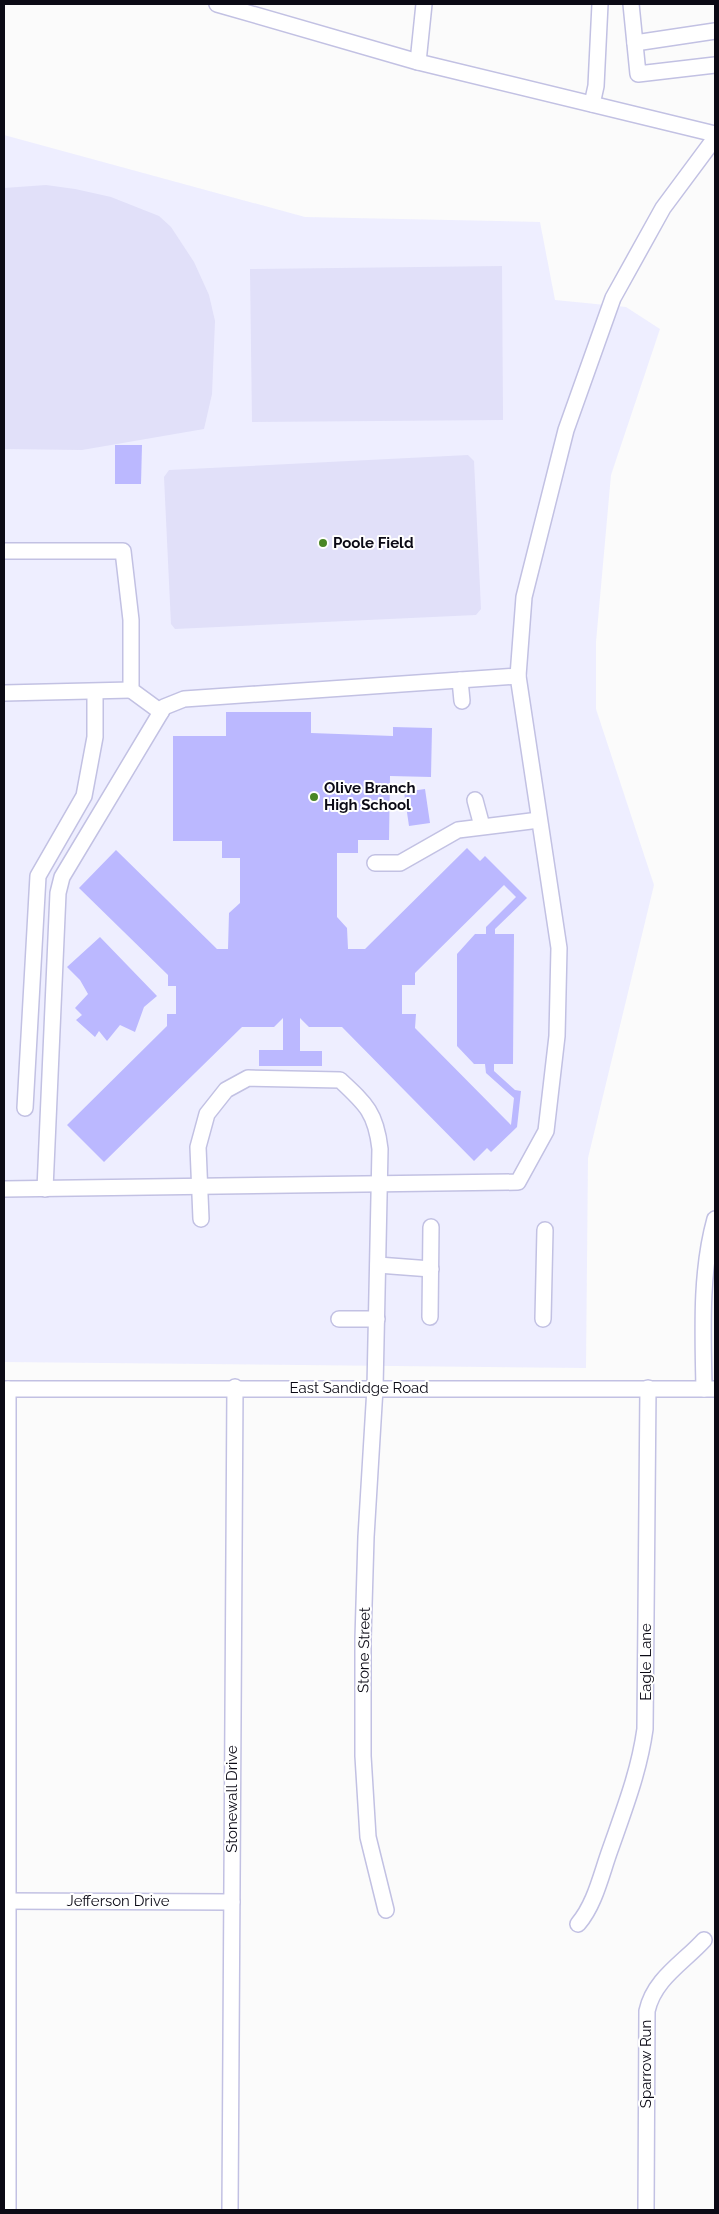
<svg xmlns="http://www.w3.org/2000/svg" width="719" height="2214" viewBox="0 0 719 2214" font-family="Raleway,sans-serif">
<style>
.built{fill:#eef}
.green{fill:#e1e0f9}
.building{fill:#bbb8ff;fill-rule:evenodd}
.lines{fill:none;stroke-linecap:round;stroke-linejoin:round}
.minor-casing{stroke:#c2c1e3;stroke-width:18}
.minor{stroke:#fff;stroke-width:15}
.poi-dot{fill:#498625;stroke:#fff;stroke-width:2}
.labels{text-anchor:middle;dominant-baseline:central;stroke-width:4;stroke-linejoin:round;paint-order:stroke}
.poi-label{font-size:15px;font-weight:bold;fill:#0b0a15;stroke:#fff;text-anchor:start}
.street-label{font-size:15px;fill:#0b0a15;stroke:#fff}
</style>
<rect width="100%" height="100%" fill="#fbfbfb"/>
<polygon class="built" points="4,135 305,217 540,222 555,300 626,307 660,329 611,475 596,642 596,709 654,885 588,1158 586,1368 4,1362"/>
<g class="green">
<polygon points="46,185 75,189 111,197 159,216 171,227 194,262 209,295 215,321 212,394 204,429 82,450 4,449 4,188"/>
<polygon points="502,266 503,420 252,422 250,269"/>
<polygon points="468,455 474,461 481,609 476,615 175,629 171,624 164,477 169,470"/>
</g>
<g class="building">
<polygon points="115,445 142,445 141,484 115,484"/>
<path d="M226,712H311V733L393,736V727L432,728L431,777L390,776L389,840H358V853H337V917L347,928L348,949H365L467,848L480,861L485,856L527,898L495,929V934H514L513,1064H494V1071L515,1090L521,1091L517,1127L491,1152L487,1148L474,1161L342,1027H309L300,1018V1051H322V1066H259V1050H283V1018L274,1027H242L104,1162L67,1125L167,1026V1014H176V986H168V975L79,888L116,850L217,949H228L229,913L240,903V858H222V841H173V736H226ZM504,885L516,897L486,927V934H475L457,954V1046L474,1064H485L486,1073L514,1098L511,1125L415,1028L416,1014H402V985H415V973Z"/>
<polygon points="425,789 430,823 409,826 404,792"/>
<polygon points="100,937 157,996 144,1007 135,1032 120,1025 107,1041 99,1031 95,1037 76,1020 82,1015 75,1008 88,994 80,980 67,967"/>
</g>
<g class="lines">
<defs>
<g id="minor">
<polyline points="217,4 418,62 715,134"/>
<polyline points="631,4 638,74 715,65"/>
<polyline points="635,43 715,31"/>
<polyline points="418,62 424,4"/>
<polyline points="592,104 596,86 600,4"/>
<polyline points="4,551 123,551 131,620 131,690 161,712"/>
<polyline points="460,680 462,701"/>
<polyline points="4,693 131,690"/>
<polyline points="475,800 482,826"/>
<polyline points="375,863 400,863 458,830 539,820"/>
<polyline points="25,1108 38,876 84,796 95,737 95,692"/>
<polyline points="4,1189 518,1182 546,1131 557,1036 559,948 518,676 524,597 566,430 613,298 663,208 715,138"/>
<polyline points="45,1189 58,893 62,877 164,707 184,699 518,676"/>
<path d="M201,1219L198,1147L207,1114L226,1090L248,1078L340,1080C366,1104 376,1113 380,1149L375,1388L366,1537L363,1639V1756L368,1837L386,1910"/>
<polyline points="378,1265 431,1269"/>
<polyline points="430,1317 431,1227"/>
<polyline points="339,1319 377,1319"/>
<polyline points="543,1319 545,1230"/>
<polyline points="4,1389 715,1389"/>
<polyline points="8,1389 8,2210"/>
<path d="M704,1389C703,1332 700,1273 715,1219"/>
<polyline points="4,1901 232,1902"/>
<path d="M578,1924C595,1904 601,1875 610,1850C624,1810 639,1772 645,1729L648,1388"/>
<polyline points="230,2210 235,1387"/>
<path d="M646,2210L647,2011C654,1979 683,1963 704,1940"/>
</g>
</defs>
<use href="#minor" class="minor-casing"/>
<use href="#minor" class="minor"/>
</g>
<g class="poi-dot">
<circle cx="323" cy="543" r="5"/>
<circle cx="314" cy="797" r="5"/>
</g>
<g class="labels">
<g class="poi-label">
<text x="333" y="543">Poole Field</text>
<text x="324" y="788">Olive Branch<tspan x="324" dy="17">High School</tspan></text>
</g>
<g class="street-label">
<text x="359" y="1388">East Sandidge Road</text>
<text transform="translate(364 1650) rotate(-89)">Stone Street</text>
<text transform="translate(646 1662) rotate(-90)">Eagle Lane</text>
<text transform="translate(232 1799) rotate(-90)">Stonewall Drive</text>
<text x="118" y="1901">Jefferson Drive</text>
<text transform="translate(646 2064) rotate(-90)">Sparrow Run</text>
</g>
</g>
<rect width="719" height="2214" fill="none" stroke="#0b0a15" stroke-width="10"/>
</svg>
